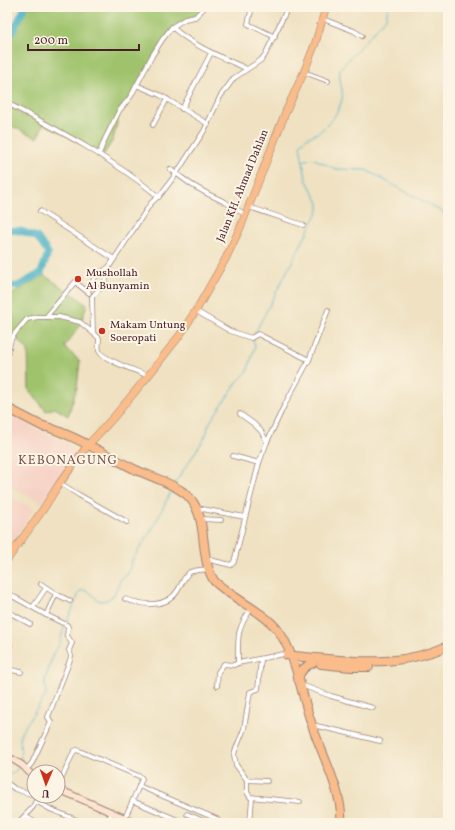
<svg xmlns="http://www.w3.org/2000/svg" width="455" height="830" viewBox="0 0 455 830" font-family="Vollkorn,serif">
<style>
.built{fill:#f6d1c5}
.green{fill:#9fc36c;stroke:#74714c}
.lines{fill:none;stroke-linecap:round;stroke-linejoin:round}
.stream{stroke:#46b0c5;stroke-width:1}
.river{stroke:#46b0c5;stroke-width:7}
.street-casing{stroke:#9c8076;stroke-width:5.5}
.secondary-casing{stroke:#9c8076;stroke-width:8}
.primary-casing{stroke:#9c8076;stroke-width:8}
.highway-casing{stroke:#9c8076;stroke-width:10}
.street{stroke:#fff;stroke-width:4}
.secondary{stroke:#fde4d0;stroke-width:6}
.primary{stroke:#f9bc8a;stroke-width:7}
.highway{stroke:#f9bc8a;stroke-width:8}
.poi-dot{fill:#c8321e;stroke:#fcf5e5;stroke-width:1.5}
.labels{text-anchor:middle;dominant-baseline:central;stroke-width:4;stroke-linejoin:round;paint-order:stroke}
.street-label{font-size:11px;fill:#4a1f2b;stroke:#fcf5e5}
.poi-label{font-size:11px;fill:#4a1f2b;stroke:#fcf5e5;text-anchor:start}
.quarter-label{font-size:13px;letter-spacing:1px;fill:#7c544f;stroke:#fcf5e5}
</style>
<rect width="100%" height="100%" fill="#fcf5e5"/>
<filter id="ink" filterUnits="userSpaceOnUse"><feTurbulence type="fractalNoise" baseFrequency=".025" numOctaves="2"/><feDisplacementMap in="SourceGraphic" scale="8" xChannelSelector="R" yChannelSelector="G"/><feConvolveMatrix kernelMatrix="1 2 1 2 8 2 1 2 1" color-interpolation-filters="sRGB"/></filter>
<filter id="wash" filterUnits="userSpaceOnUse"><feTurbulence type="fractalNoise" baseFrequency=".012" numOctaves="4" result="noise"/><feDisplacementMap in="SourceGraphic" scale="16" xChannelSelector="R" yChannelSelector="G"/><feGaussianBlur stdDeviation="0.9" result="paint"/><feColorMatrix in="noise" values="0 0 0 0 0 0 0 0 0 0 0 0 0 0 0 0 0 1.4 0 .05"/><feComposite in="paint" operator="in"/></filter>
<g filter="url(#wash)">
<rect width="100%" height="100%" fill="#efe1c1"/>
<g class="built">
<polygon points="7,414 68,444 74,452 74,459 43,503 7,485"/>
<polygon points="7,494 34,510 7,548"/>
</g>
<g class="green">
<polygon points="27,7 207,7 199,16 176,25 140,79 140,85 120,110 113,140 104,154 44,124 37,138 7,124 7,46"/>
<polygon points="44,275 87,304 80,326 64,347 80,361 77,387 68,416 55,408 46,411 29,390 28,350 19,341 7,335 7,299 12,294"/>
</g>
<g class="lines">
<g class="stream">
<polyline points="303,161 312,158 336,169 366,170 448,215"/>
<path d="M255,333L319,210V203L306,179L300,146C303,138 312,136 319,132C329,125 340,111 342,99C344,90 338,80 340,69L386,18L388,7"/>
<polyline points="175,483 204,439 207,432 208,426 212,419 238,381 247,372 255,347 253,338"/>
<path d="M66,624L80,591C89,588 93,596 99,601L107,600L114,595L120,580L128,574L132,560L153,528L172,489"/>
<polyline points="21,761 20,734 46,695 45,680 47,674 53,654 60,643 64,626"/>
<polyline points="7,776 14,773 19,766"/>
</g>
<g class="river">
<polyline points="7,36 13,31 25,7"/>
<polyline points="7,230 21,231 37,237 48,253 41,273 18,286 7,287"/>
</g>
</g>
</g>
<g filter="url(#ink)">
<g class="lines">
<defs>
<g id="street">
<polyline points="252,7 248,24 275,37"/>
<polyline points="323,19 354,31 362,36"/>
<path d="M172,27C193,46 221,57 247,69"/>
<polyline points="304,72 328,81"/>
<polyline points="136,85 160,95 208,124"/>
<path d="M7,103C60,131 113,159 159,197"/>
<polyline points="182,109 211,53"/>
<polyline points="153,125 167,99"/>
<polyline points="99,154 105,139 119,111 131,96 152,56 162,40 172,27 185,19 195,17 205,7"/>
<polyline points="170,169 192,185 208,194 225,202 246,215"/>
<polyline points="249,207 303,225"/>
<polyline points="40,211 114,259"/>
<polyline points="88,291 95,277 109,267 147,209 151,203 161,194 176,174 204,131 220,97 234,78 261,60 265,55 288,7"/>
<polyline points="196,311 230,331 251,338 258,334 309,360"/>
<polyline points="46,317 75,282 89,293"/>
<path d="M93,333L92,297C99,289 109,281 107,270"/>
<path d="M7,356L11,339L16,332L27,319L38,317H59L80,322L99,338C99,342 98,347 99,351C103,360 138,371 148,376"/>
<polyline points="240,414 254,424 261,431 267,442 259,463"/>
<polyline points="267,442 284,406 309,360 328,310"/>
<polyline points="63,485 79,495 127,522"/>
<polyline points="197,508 245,517"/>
<polyline points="200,519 221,520"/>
<polyline points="206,559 231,565 234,562 259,463 233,456"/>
<polyline points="41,584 56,594 70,601"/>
<polyline points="7,593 46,615 67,625 68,627 67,636 72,643 69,650 71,656 70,660 48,717 51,722 32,763 26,770"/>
<path d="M125,599C142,605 167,609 178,590C182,584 184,576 190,572C195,570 203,570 208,569"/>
<polyline points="33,607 46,588"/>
<polyline points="7,611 30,624"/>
<polyline points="46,615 56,594"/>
<polyline points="7,645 10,646"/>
<polyline points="261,659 258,689 250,692 244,729 235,751 234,755 236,765 247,780 267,781"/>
<path d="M238,663C238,638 236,630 251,609"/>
<polyline points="7,669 21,672"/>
<polyline points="301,685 331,696 373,708"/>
<polyline points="217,686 218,672 224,664 234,665 238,663 284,654"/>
<polyline points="312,725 339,731 380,741"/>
<polyline points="247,780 247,792 250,797 300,802"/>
<polyline points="7,783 15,789 34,795"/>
<polyline points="58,787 74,751 77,750 141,777 142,779 139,786 217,819"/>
<polyline points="36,801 50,809 84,823"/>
<polyline points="133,801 185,823"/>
<polyline points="187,814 208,823"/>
<polyline points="25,816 36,823"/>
<polyline points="125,818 139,786"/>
<polyline points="18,823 33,807 38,796"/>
<polyline points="107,823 112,812"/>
<polyline points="250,823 252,798"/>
</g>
<g id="secondary">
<polyline points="7,756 22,765 34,777"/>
<polyline points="58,789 136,823"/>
</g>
<polyline id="primary" points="7,560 44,508 59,484 88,445 113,418 148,376 180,335 198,307 226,258 241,226 286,111 304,72 315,44 326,7"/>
<g id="highway">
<polyline points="7,408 44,427"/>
<path d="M41,425C74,435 104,454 134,469C151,477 171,482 186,494C210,515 198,553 213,579C215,583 220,586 224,589C240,602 264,613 277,629C297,655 301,695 312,725C321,753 344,795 341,823"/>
<path d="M287,655C300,657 314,658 327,659C372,663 406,664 448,646"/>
<polyline points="321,664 351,667 369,667"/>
<path d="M298,679C300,671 304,666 313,663"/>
</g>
</defs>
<use href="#street" class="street-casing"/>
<use href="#secondary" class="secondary-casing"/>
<use href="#primary" class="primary-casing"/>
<use href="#highway" class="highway-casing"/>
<use href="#street" class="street"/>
<use href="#secondary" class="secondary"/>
<use href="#primary" class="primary"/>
<use href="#highway" class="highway"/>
</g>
</g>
<g class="poi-dot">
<circle cx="78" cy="279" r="4"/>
<circle cx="102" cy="331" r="4"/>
</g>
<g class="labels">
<g class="street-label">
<text transform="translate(243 186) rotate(-68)">Jalan KH. Ahmad Dahlan</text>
</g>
<g class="poi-label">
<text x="86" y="273">Mushollah<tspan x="86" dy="13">Al Bunyamin</tspan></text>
<text x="110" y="325">Makam Untung<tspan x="110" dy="13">Soeropati</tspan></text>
</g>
<g class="quarter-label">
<text x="68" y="461">KEBONAGUNG</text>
</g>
</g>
<rect width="455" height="830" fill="none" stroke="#fcf5e5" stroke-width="24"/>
<g transform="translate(46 784) rotate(182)"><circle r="19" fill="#fcf5e5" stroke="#b59f9b"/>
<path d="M0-3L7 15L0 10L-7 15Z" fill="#c8321e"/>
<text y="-6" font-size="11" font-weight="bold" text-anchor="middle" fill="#4a1f2b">U</text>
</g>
<path d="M28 44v6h111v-6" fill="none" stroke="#4a1f2b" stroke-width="2"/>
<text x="34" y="44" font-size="12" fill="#4a1f2b" stroke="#fcf5e5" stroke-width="3" paint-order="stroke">200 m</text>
</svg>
